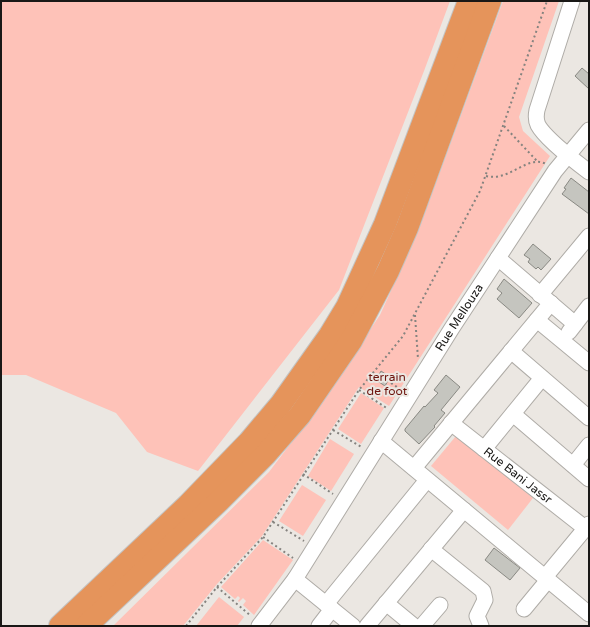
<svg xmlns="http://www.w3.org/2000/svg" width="590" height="627" viewBox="0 0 590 627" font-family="'Varela Round',sans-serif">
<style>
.green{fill:#fec2b8}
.building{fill:#c5c5bf;stroke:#898983}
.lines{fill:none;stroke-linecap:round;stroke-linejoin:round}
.minor-casing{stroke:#afaca7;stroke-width:17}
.highway-casing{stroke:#c3c3c2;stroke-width:24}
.path{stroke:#85837f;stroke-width:2;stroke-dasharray:2 3;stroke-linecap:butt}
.minor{stroke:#fff;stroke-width:15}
.highway{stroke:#e5945b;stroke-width:22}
.labels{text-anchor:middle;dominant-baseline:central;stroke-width:4;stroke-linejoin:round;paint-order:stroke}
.street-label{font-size:12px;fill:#191816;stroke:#ebe7e2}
.park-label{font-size:12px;fill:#6d140d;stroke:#ebe7e2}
</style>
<rect width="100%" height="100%" fill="#ebe7e2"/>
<g class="green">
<polygon points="1,1 450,1 424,71 339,290 198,471 147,452 116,413 26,375 1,375"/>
<polygon points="503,1 559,1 519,117 523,131 550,156 389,406 359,387 262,536 217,584 183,626 113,626 269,472 313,414 380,315 419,229"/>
<polygon points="361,393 384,408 361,444 338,429"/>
<polygon points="456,436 533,498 508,530 431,466"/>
<polygon points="330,439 354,454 331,491 308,476"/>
<polygon points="302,485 326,500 303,536 279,521"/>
<polygon points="263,540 293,560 254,615 243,605 246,601 243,598 239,602 238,601 240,598 238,596 235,599 221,587"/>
<polygon points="219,597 244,617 237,626 196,626"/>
</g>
<g class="building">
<polygon points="582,68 589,74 589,89 575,76"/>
<polygon points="571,178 589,192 589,214 562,194 566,189 564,188"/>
<polygon points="533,244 551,259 541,270 538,267 536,269 528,262 530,259 524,255"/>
<polygon points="504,279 532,303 519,318 497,299 502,293 497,289"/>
<polygon points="381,371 390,377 385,386 376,380"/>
<polygon points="446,375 460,387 441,410 445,413 434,426 435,427 419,444 405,431 405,429 424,406 425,407 438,393 434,390"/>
<polygon points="494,548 520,568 510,580 485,560"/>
</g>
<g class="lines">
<defs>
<g id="minor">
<path d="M572,1L537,110C536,115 536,121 538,125C545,138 577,163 589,172"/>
<polyline points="498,258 575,324"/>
<polyline points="540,295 589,236"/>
<polyline points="537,320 589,363"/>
<polyline points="569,332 589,306"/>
<polyline points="511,351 589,418"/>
<polyline points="513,414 589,479"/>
<path id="s1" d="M451,423L585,528"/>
<polyline points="381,441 589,614"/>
<polyline points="484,449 542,378"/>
<polyline points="573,465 589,445"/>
<polyline points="414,468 551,303"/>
<polyline points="431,549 483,591 485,600 477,616 481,626"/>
<polyline points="545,577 589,524"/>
<polyline points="295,579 353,626"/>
<polyline points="386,603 414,626"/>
<polyline points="326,604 427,480"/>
<polyline points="524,609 548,580"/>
<path id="s2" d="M259,626L295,579L452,328L555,171L589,130"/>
<polyline points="319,626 332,609"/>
<polyline points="367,626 464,510"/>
<polyline points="422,626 440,605"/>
</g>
<g id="highway">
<polyline points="60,626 188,505 249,442 281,404 330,335 347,307 385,224 469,1"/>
<polyline points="86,626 219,501 265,455 300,415 351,341 388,271 407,228 490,1"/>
</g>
</defs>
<use href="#minor" class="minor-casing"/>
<use href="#highway" class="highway-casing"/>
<g class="path">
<polyline points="504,126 537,161"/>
<path d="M486,176C510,182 527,154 546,164"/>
<polyline points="415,315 418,359"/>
<polyline points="391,383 400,389"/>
<polyline points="359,390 388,409"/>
<polyline points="333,430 363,448"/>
<polyline points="303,474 333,494"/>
<polyline points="273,522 304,541"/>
<polyline points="263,537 293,558"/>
<polyline points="217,587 251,616"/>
<polyline points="186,626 217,587 263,537 359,390 403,336 480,191 547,1"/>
</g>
<use href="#minor" class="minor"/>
<use href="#highway" class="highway"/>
</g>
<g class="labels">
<g class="street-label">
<text stroke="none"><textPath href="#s2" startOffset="368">Rue Mellouza</textPath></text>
<text stroke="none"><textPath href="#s1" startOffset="85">Rue Bani Jassr</textPath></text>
</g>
<g class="park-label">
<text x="387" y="377">terrain<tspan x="387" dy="14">de foot</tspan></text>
</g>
</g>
<rect width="590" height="627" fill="none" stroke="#191816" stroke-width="4"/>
</svg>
